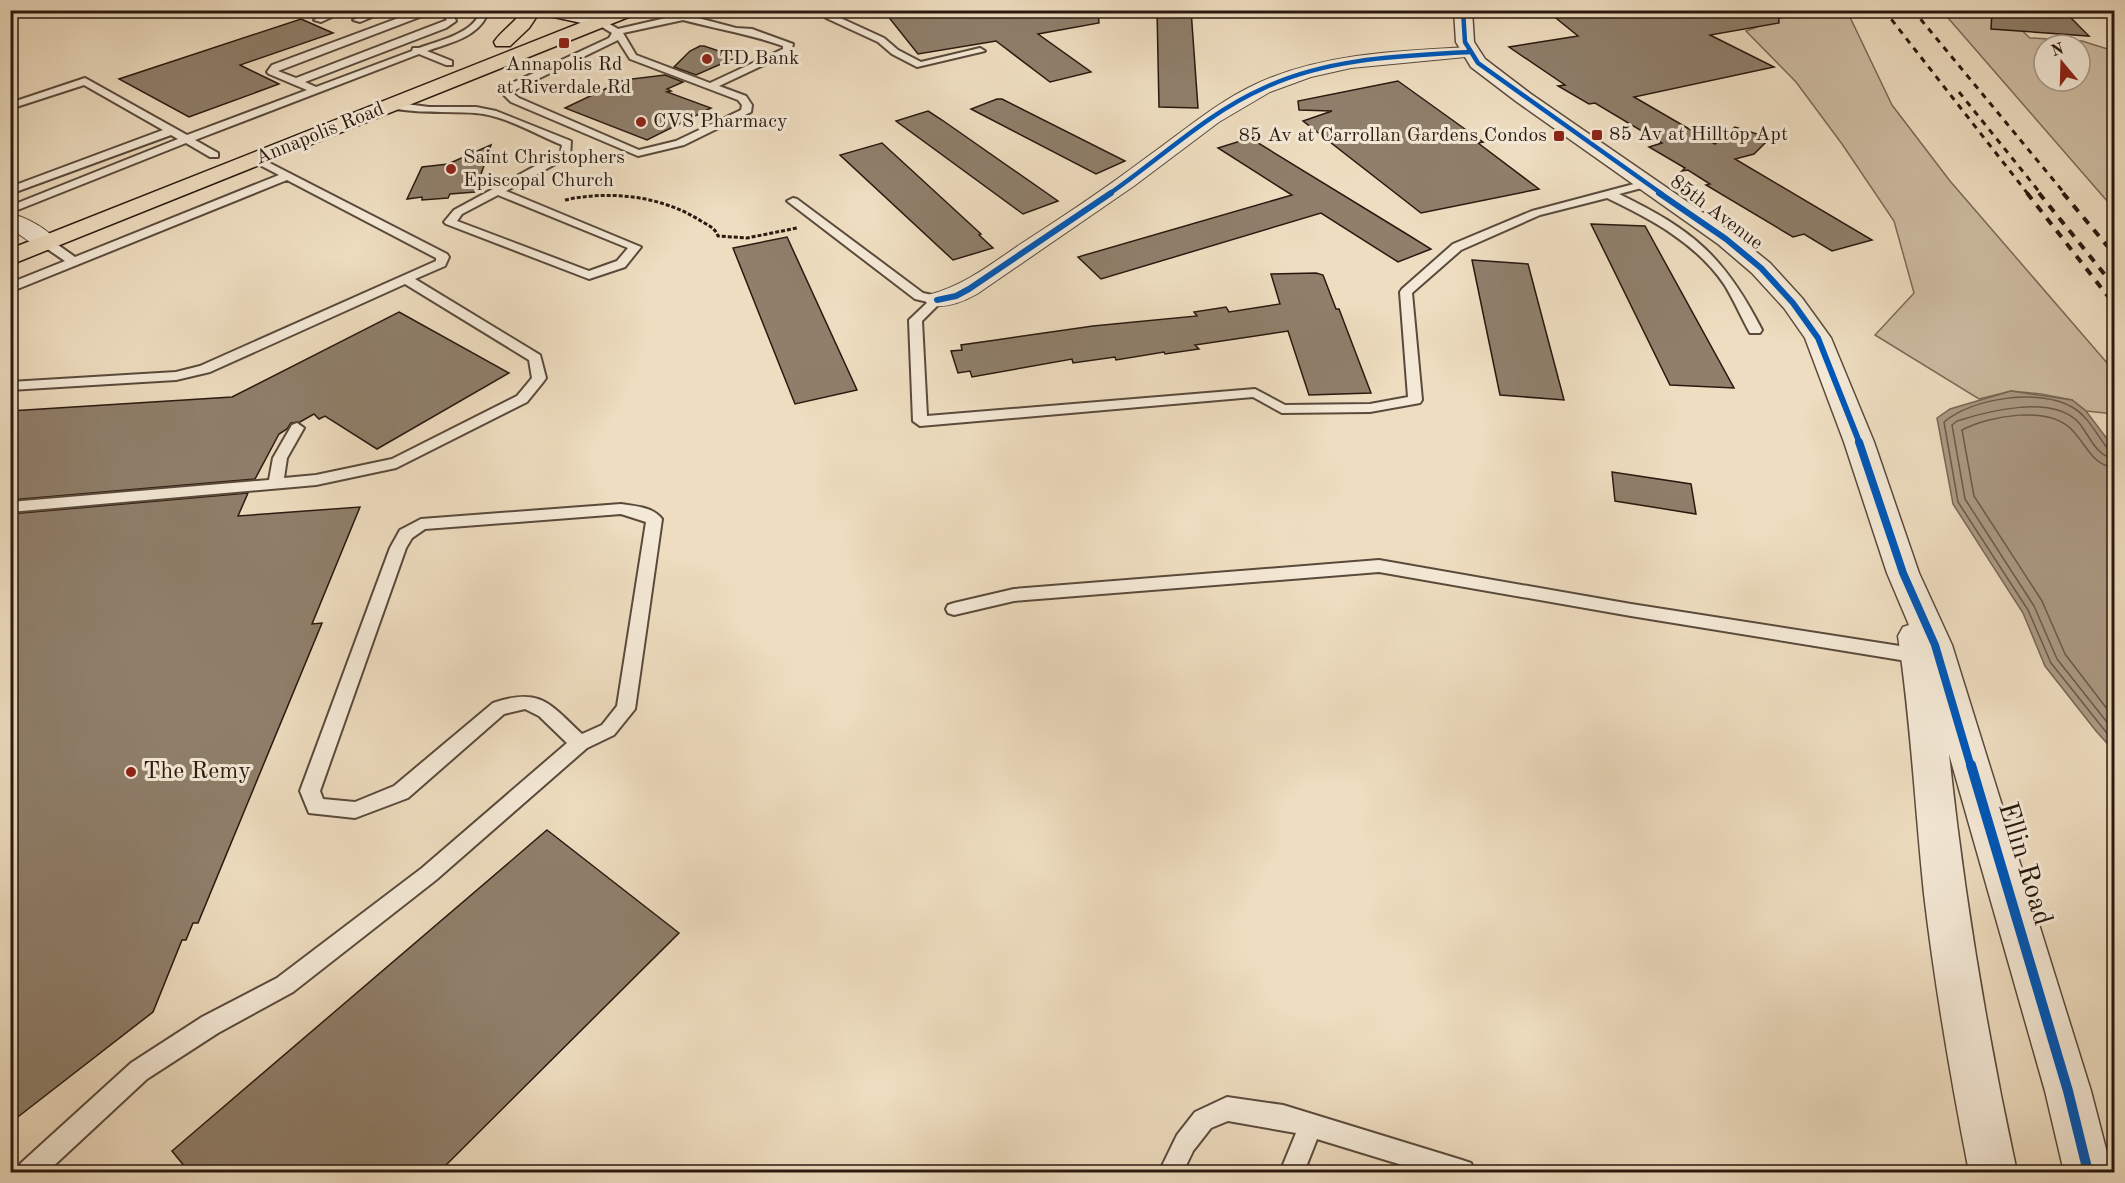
<svg xmlns="http://www.w3.org/2000/svg" width="2125" height="1183" viewBox="0 0 2125 1183" font-family="'Old Standard TT',serif">
<style>
.green{fill:#cdbca2;stroke:#7b6a58;stroke-width:1.5;fill-rule:evenodd}
.water{fill:#ab9a84;stroke:#765;stroke-width:1.5}
.lines{fill:none;stroke-linecap:round;stroke-linejoin:round}
.shore{stroke:#6a5a4a;stroke-width:1.5}
.building{fill:#8f7f6b;stroke:#29190f;stroke-width:1.5}
.service-casing{stroke:#5a4a3b;stroke-width:4}
.minor-casing{stroke:#5a4a3b;stroke-width:2}
.tertiary-casing{stroke:#5a4a3b;stroke-width:3}
.secondary-casing{stroke:#29190f;stroke-width:3}
.primary-casing{stroke:#29190f;stroke-width:3}
.path{stroke:#29190f;stroke-width:3;stroke-dasharray:4 2;stroke-linecap:butt}
.service{fill:#f4e9d6;fill-rule:evenodd}
.minor{fill:#f4e9d6;fill-rule:evenodd}
.tertiary{fill:#f4e9d6;fill-rule:evenodd}
.secondary{fill:#f4e9d6;fill-rule:evenodd}
.primary{fill:#eeddc0;fill-rule:evenodd}
.rail-far1{stroke:#29190f;stroke-width:3;stroke-dasharray:6 6;stroke-linecap:butt}
.rail{stroke:#29190f;stroke-width:4;stroke-dasharray:8 8;stroke-linecap:butt}
.cycleway-far3-casing{stroke:#f4e9d6;stroke-width:7}
.cycleway-far2-casing{stroke:#f4e9d6;stroke-width:9}
.cycleway-far1-casing{stroke:#f4e9d6;stroke-width:11}
.cycleway-casing{stroke:#f4e9d6;stroke-width:14}
.cycleway-far3{stroke:#0057b8;stroke-width:4.5}
.cycleway-far2{stroke:#0057b8;stroke-width:6}
.cycleway-far1{stroke:#0057b8;stroke-width:8}
.cycleway{stroke:#0057b8;stroke-width:10}
.poi-dot{fill:#8f2418;stroke:#f4e9d6;stroke-width:2}
.labels{text-anchor:middle;dominant-baseline:central;stroke-width:6;stroke-linejoin:round;paint-order:stroke}
.far-poi-label{font-size:20px;fill:#29190f;stroke:#f4e9d6;text-anchor:start}
.far-street-label{font-size:20px;fill:#29190f;stroke:#f4e9d6}
.poi-label{font-size:24px;fill:#29190f;stroke:#f4e9d6;text-anchor:start}
.near-street-label{font-size:28px;fill:#29190f;stroke:#f4e9d6}
</style>
<rect width="100%" height="100%" fill="#eeddc0"/>
<filter id="stains"><feTurbulence type="fractalNoise" baseFrequency=".00333" numOctaves="4"/><feColorMatrix values="0 0 0 0 .2 0 0 0 0 .09 0 0 0 0 .02 0 0 0 .5 -.17"/></filter>
<radialGradient id="worn" r=".72"><stop offset=".6" stop-color="#630" stop-opacity="0"/><stop offset="1" stop-color="#630" stop-opacity=".3"/></radialGradient>
<g class="green">
<polygon points="1800,11 1847,11 1892,105 1950,181 2114,371 2114,414 2086,411 2072,400 2041,394 2011,391 1979,399 1875,335 1914,293 1894,221 1842,144 1796,82 1746,31"/>
<path d="M1942,11H2001L2030,38L2082,41L2114,51V209ZM2044,45H2080V81H2044Z"/>
</g>
<polygon class="water" points="2011,391 2072,400 2086,411 2114,448 2114,751 2096,731 2045,666 2023,613 1953,504 1937,418 1950,409"/>
<g class="lines">
<g class="shore">
<path d="M2114,451L2108,449C2097,435 2088,416 2072,407C2039,388 1972,398 1944,422L1958,502L2028,610L2051,663L2114,742"/>
<path d="M2114,459C2095,455 2090,436 2079,423C2053,394 1988,411 1957,421L1952,425L1965,499L2034,606L2057,659L2114,731"/>
<path d="M2114,468C2092,464 2087,446 2073,431C2050,405 1990,415 1962,430L1974,496L2042,601L2065,654L2114,718"/>
</g>
</g>
<g class="building">
<polygon points="883,10 1098,10 1099,23 1038,34 1091,72 1050,82 996,41 918,54"/>
<polygon points="1157,10 1191,10 1198,108 1159,107"/>
<polygon points="1546,10 1778,10 1779,23 1710,35 1774,67 1634,97 1715,144 1735,127 1770,138 1754,154 1735,159 1872,240 1832,251 1804,234 1793,237 1706,185 1710,184 1688,170 1682,171 1685,168 1649,147 1662,143 1595,103 1589,104 1558,86 1565,85 1509,47 1578,36"/>
<polygon points="1992,10 2063,10 2089,36 1991,29"/>
<polygon points="301,19 333,33 240,65 279,84 189,117 119,79"/>
<polygon points="700,46 704,46 737,57 696,75 674,67 690,51"/>
<polygon points="665,75 683,82 667,89 671,91 667,92 711,108 647,140 565,108 624,80"/>
<polygon points="1398,81 1483,142 1478,143 1539,189 1421,213 1303,121 1332,111 1299,110 1298,101"/>
<polygon points="997,99 1002,99 1125,161 1096,174 971,109"/>
<polygon points="928,111 942,120 1058,201 1023,214 896,121"/>
<polygon points="1250,138 1405,233 1431,249 1398,262 1321,213 1101,279 1078,257 1292,195 1218,148"/>
<polygon points="882,143 981,234 979,235 993,248 953,260 840,155"/>
<polygon points="491,145 475,192 450,194 448,198 422,200 422,197 407,199 422,167 448,164"/>
<polygon points="1591,224 1645,226 1734,388 1670,385"/>
<polygon points="787,237 857,390 795,404 733,248"/>
<polygon points="1472,260 1528,264 1564,400 1500,395"/>
<polygon points="1316,273 1323,275 1336,309 1339,309 1371,393 1309,395 1288,331 1195,345 1199,349 1165,354 1164,352 1116,360 1115,357 1073,363 1072,359 972,377 970,371 958,373 951,351 962,350 961,345 996,340 1093,326 1197,316 1194,312 1226,307 1229,312 1280,304 1271,274"/>
<polygon points="399,312 509,373 377,449 325,416 319,419 314,414 300,422 291,423 287,429 279,434 255,479 10,500 10,411 232,397"/>
<polygon points="1612,472 1691,484 1696,514 1615,501"/>
<polygon points="248,493 238,516 360,507 312,624 322,623 198,923 193,923 186,940 182,940 153,1012 10,1123 10,514"/>
<polygon points="547,830 679,933 438,1173 190,1173 172,1151"/>
</g>
<g class="lines">
<defs>
<g id="service">
<polygon points="334,10 347,10 321,22 314,20"/>
<polygon points="375,10 389,10 360,22 353,20"/>
<path d="M420,10H445L452,13L456,21L446,28L305,82L316,87L412,51L413,48H419C438,41 467,35 478,17L475,10H484L486,17C475,38 449,43 427,51L452,61V65H446L419,54L195,140L218,153V157H210L186,143L10,213V206L178,139L171,135L10,194V187L163,130L84,85L10,109V103L85,78L187,135L307,90L269,74L267,72L272,65ZM433,12L445,17L447,20L296,78L278,71Z"/>
<polygon points="831,10 842,10 836,16 884,38 898,50 921,62 980,48 985,51 917,67 892,54 878,42 826,18 826,14"/>
<path d="M683,14L736,28L752,29L793,44L791,52L719,86L746,96L752,105L751,112L684,145L638,156L511,102L501,92L506,86L609,38L612,33L597,24V20H603L618,29ZM683,20C717,29 750,34 783,46V49L710,83L636,55L623,33ZM618,40L630,59L738,100L742,105L741,110L676,141L639,150L519,98L511,92Z"/>
<path d="M391,102L429,107H476L496,111L571,141L570,156L506,191L641,247L625,267L589,279L446,224L444,222L454,210L561,152L562,145C535,134 504,115 475,113C445,111 417,114 387,107V103ZM498,195L628,248L617,261L589,271L457,221L462,214Z"/>
<polygon points="256,156 447,254 449,257 445,266 415,279 540,355 546,378 544,381 527,402 396,468 316,485 10,512 10,502 269,480 273,458 292,425 297,423 304,428 287,458 284,478 316,475 392,459 517,396 532,378 529,360 405,284 210,372 176,380 10,390 10,382 176,372 200,366 436,261 436,258 287,180 10,292 10,283 65,261 43,246 43,240 51,240 75,257 279,175 252,161 252,157"/>
<path d="M1649,180L1655,183L1653,185L1619,194C1693,230 1724,256 1762,330L1760,333H1750C1741,317 1734,300 1724,284C1696,243 1651,219 1607,198L1540,215L1461,250L1412,293L1422,400L1420,403L1370,412L1282,413L1253,397L920,426L913,421L909,320L928,302L915,299L787,201L793,198L797,199L923,293L941,297L943,300L922,321L927,416L1255,389L1285,405L1370,404L1408,397L1400,292L1402,289L1453,244L1532,211Z"/>
<path d="M621,504C635,506 653,507 662,519L635,709L614,735L587,748L436,880L293,992L218,1033L147,1079L47,1172H18L21,1163L131,1063L202,1017L277,978L422,868L567,743L539,716L525,709L504,714L408,798L355,818L309,813L300,791L390,548L400,530L421,519ZM621,514L646,522L617,706L602,725L582,734C549,703 540,687 493,703L394,786L355,802L323,799L320,791L406,548L412,538L425,529Z"/>
<polygon points="1379,560 1631,604 1919,649 1925,651 1928,656 1925,661 1919,663 1631,616 1379,572 1014,601 954,615 948,613 946,609 948,605 954,603 1014,589"/>
<polygon points="1227,1097 1283,1105 1462,1160 1471,1163 1474,1172 1425,1172 1317,1139 1304,1172 1280,1172 1296,1133 1228,1121 1211,1128 1193,1151 1183,1172 1159,1172 1177,1135 1195,1112"/>
</g>
<g id="minor">
<path d="M1470,47L1476,48L1479,52L1476,56L1351,68L1311,77L1270,92L1219,122L1134,186L977,294C963,302 945,309 928,305L925,300L928,295C963,286 990,265 1019,245C1061,218 1103,190 1143,160C1180,134 1215,103 1256,84C1322,53 1399,51 1470,47Z"/>
<path d="M10,213C27,218 49,229 58,243L55,248C37,252 26,237 10,229Z"/>
</g>
<path id="tertiary" d="M1454,10H1472L1474,42L1485,59L1531,94L1734,234L1770,263L1802,298L1831,338L1874,442L1919,573L1952,645L2091,1091L2112,1172H2064L2045,1091L1949,754C1964,895 1987,1034 2017,1172H1969C1951,1080 1935,987 1924,894C1915,808 1911,721 1898,636L1903,627L1909,625L1887,573L1844,442L1805,338L1784,308L1752,273L1718,244L1517,102L1471,67L1456,42Z"/>
<polygon id="secondary" points="538,10 572,10 606,18 609,22 606,26 600,27 540,14"/>
<g id="primary">
<path d="M523,10H541L529,28L510,46H496L494,42C502,30 515,23 523,10Z"/>
<polygon points="613,10 638,10 636,14 10,265 10,249"/>
</g>
</defs>
<use href="#service" class="service-casing"/>
<use href="#minor" class="minor-casing"/>
<use href="#tertiary" class="tertiary-casing"/>
<use href="#secondary" class="secondary-casing"/>
<use href="#primary" class="primary-casing"/>
<path class="path" d="M565,200C610,190 662,196 701,221C708,225 715,228 718,236L747,238L797,228"/>
<use href="#service" class="service"/>
<use href="#minor" class="minor"/>
<use href="#tertiary" class="tertiary"/>
<use href="#secondary" class="secondary"/>
<use href="#primary" class="primary"/>
<g class="rail-far1">
<polyline points="1884,10 2028,194"/>
<polyline points="1913,10 2065,194"/>
<polyline points="1959,92 2041,194"/>
</g>
<g class="rail">
<polyline points="2027,193 2114,304"/>
<polyline points="2039,193 2114,286"/>
<polyline points="2063,193 2114,254"/>
</g>
<defs>
<g id="cycleway-far3">
<polyline points="1463,10 1465,42 1478,63 1662,194"/>
<path d="M1109,194C1160,159 1207,113 1264,88C1327,58 1401,56 1470,52"/>
</g>
<g id="cycleway-far2">
<polyline points="1659,193 1726,239 1761,268 1793,303 1818,338 1860,444"/>
<polyline points="937,300 956,296 969,289 1111,193"/>
</g>
<polyline id="cycleway-far1" points="1859,442 1903,573 1935,645 1971,767"/>
<polyline id="cycleway" points="1971,765 2068,1091 2088,1172"/>
</defs>
<use href="#cycleway-far3" class="cycleway-far3-casing"/>
<use href="#cycleway-far2" class="cycleway-far2-casing"/>
<use href="#cycleway-far1" class="cycleway-far1-casing"/>
<use href="#cycleway" class="cycleway-casing"/>
<use href="#cycleway-far3" class="cycleway-far3"/>
<use href="#cycleway-far2" class="cycleway-far2"/>
<use href="#cycleway-far1" class="cycleway-far1"/>
<use href="#cycleway" class="cycleway"/>
</g>
<g class="poi-dot">
<rect x="558" y="37" width="12" height="12" rx="3"/>
<circle cx="707" cy="59" r="6"/>
<circle cx="641" cy="122" r="6"/>
<rect x="1591" y="129" width="12" height="12" rx="3"/>
<rect x="1553" y="130" width="12" height="12" rx="3"/>
<circle cx="451" cy="169" r="6"/>
<circle cx="131" cy="772" r="6"/>
</g>
<g class="labels">
<g class="far-poi-label">
<text x="719" y="59">TD Bank</text>
<text x="564" y="65" text-anchor="middle">Annapolis Rd<tspan x="564" dy="23">at Riverdale Rd</tspan></text>
<text x="653" y="122">CVS Pharmacy</text>
<text x="1609" y="135">85 Av at Hilltop Apt</text>
<text x="1547" y="136" text-anchor="end">85 Av at Carrollan Gardens Condos</text>
<text x="463" y="158">Saint Christophers<tspan x="463" dy="23">Episcopal Church</tspan></text>
</g>
<g class="far-street-label">
<text transform="translate(320 134) rotate(-22)">Annapolis Road</text>
<text transform="translate(1716 213) rotate(37)">85th Avenue</text>
</g>
<g class="poi-label">
<text x="143" y="772">The Remy</text>
</g>
<g class="near-street-label">
<text transform="translate(2024 864) rotate(73)">Ellin Road</text>
</g>
</g>
<rect width="2125" height="1183" fill="none" stroke="#eeddc0" stroke-width="36"/>
<rect x="12" y="12" width="2101" height="1159" fill="none" stroke="#29190f" stroke-width="3"/>
<rect x="18" y="18" width="2089" height="1147" fill="none" stroke="#29190f" stroke-width="1.5"/>
<g transform="translate(2062 63) rotate(341)"><circle r="28" fill="#f4e9d6" stroke="#a39686" stroke-width="1.5"/>
<path d="M0-4.5L10 22L0 15L-10 22Z" fill="#8f2418"/>
<text y="-9" font-size="16" font-weight="bold" text-anchor="middle" fill="#29190f">N</text>
</g>
<rect width="100%" height="100%" filter="url(#stains)"/>
<rect width="100%" height="100%" fill="url(#worn)"/>
</svg>
